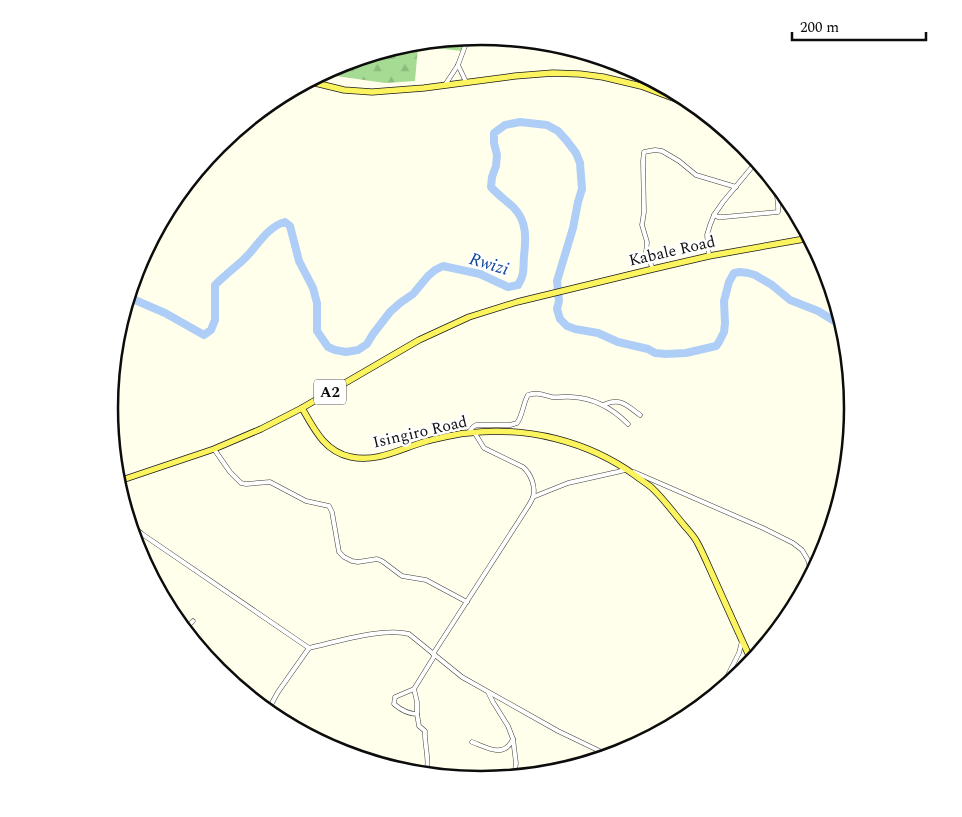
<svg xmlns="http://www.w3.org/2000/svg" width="962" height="817" viewBox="0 0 962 817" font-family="Spectral,serif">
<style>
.forest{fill:url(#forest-firs)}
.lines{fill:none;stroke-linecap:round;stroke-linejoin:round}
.river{stroke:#aecef8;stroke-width:8}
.minor-casing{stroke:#3f3f3f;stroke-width:5}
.tertiary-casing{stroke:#3f3f3f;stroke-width:5.5}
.primary-casing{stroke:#1d1d1d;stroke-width:7}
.minor{stroke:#fff;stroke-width:4}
.tertiary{stroke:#fff;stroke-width:4.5}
.primary{stroke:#fcf45e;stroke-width:5.5}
.labels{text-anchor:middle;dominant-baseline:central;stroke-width:5;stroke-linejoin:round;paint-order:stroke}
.shield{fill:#fff;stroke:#555;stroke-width:1}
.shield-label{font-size:15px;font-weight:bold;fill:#0c0c0c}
.street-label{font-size:16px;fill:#0c0c0c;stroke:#fff}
.water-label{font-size:18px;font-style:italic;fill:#1347a0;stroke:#fff}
.rim{fill:none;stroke:#0c0c0c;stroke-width:2.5}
</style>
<defs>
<pattern id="forest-firs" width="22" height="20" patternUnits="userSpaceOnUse" patternTransform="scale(1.25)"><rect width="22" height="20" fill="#a5db93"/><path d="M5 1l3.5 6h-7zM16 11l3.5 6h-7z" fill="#8dbb7e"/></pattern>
</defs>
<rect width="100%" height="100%" fill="#ffffeb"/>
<polygon class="forest" points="474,37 462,51 418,46 415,81 385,83 322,74 339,64 409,43"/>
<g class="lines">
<path class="river" d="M128,297L165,313L204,335L211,330L215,320V285C224,276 233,269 242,261C256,249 266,227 285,222L290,226L299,261L313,288L317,303V331L328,347L335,350L346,352L358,350L367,344L373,334L390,312L400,303L413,294L428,276L435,270L443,266L480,274L508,287L518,285C525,274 523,268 524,256C526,239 527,221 514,208C507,201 498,195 491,187L492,177L496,166L497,155L494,143V133L505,125L520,122L547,125L558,131L567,141L576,153L580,163L582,189L578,202L573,228L557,281L559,301L557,309L560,319L567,326L575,329L598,333L618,342L648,349L655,353L666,354L686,353L716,346L719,342L724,332L725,323L724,301L729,282L734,273L740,272L748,273L755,275L772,285L790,300L818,311L836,322L844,329"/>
<defs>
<g id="minor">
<polyline points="458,65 466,82"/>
<polyline points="445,85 458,65 468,38"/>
<path d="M714,215L718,217H724L778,212C779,202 776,191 774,181"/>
<polyline points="709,256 707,235 710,225 714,215 723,202 757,161"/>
<polyline points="653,269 646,253 647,242 642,225 644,212 643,161 644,152 655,150 662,151 679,161 696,175 736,187"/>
<path d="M603,405C621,397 626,405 640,415"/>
<path d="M468,433L473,427L476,425H510L517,423C523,415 523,403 528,395C537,392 543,395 552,397C558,398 565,396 572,397C594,398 612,408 628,424"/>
<polyline points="214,449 230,472 241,483 246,484 270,482 306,501 329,506 332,512 339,552 344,557 352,561 358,562 377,559 382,561 402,576 426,580 467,602"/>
<polyline points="634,472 763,528 793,543 802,550 808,560 812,575"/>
<polyline points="533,497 568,483 617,472 625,470"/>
<path d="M128,522L142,534L309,648C336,642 383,627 409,634L462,677L558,731L610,756"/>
<polyline points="184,630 193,621"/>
<path d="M433,654L520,519C524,512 530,505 533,497C536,487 531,474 523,467L484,448L474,432"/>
<polyline points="414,689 417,702 417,714"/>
<polyline points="488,692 493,702 508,726 513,739 516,763 514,778"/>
<polyline points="719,693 739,653 742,641"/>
<polyline points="267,712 278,692 309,648"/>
<path d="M472,742C486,747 504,759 513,739"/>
<path d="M425,775C431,764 424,744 425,731L419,726L417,714C408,714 401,710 394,704L395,697L414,689L435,655"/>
</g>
<polyline id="tertiary" points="641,86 643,75"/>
<g id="primary">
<polyline points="307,81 344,90 372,92 424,88 515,76 553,73 580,74 603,77 641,86 697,107"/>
<path d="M302,408C314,429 325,452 351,457C377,463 402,448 427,441C441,438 454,434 468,433C527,426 588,441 636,476C641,480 646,483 651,487C663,498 673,512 683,524C688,530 694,536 697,542C703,553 708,565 713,576C726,605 739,634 752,662"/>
<polyline points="116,482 214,449 261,429 302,408 419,340 469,317 517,302 653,269 709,256 810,238"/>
</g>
</defs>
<use href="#minor" class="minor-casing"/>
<use href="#tertiary" class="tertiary-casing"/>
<use href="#primary" class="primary-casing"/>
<use href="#minor" class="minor"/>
<use href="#tertiary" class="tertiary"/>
<use href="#primary" class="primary"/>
</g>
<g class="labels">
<rect class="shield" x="314" y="379.5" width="32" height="25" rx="4"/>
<g class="shield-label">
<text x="330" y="392">A2</text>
</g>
<g class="street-label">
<text transform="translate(672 251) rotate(-13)">Kabale Road</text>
<text transform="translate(420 432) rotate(-13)">Isingiro Road</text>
</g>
<g class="water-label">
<text transform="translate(489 264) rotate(17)">Rwizi</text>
</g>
</g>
<path d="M0 0H962V817H0ZM118 408a363 363 0 1 1 726 0a363 363 0 1 1-726 0Z" fill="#fff" fill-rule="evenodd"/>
<path class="rim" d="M118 408a363 363 0 1 1 726 0a363 363 0 1 1-726 0Z"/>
<path d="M792 32v8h134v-8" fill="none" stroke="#0c0c0c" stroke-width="2.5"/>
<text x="800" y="32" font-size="15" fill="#0c0c0c" stroke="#ffffff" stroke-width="4" paint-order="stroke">200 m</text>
</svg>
